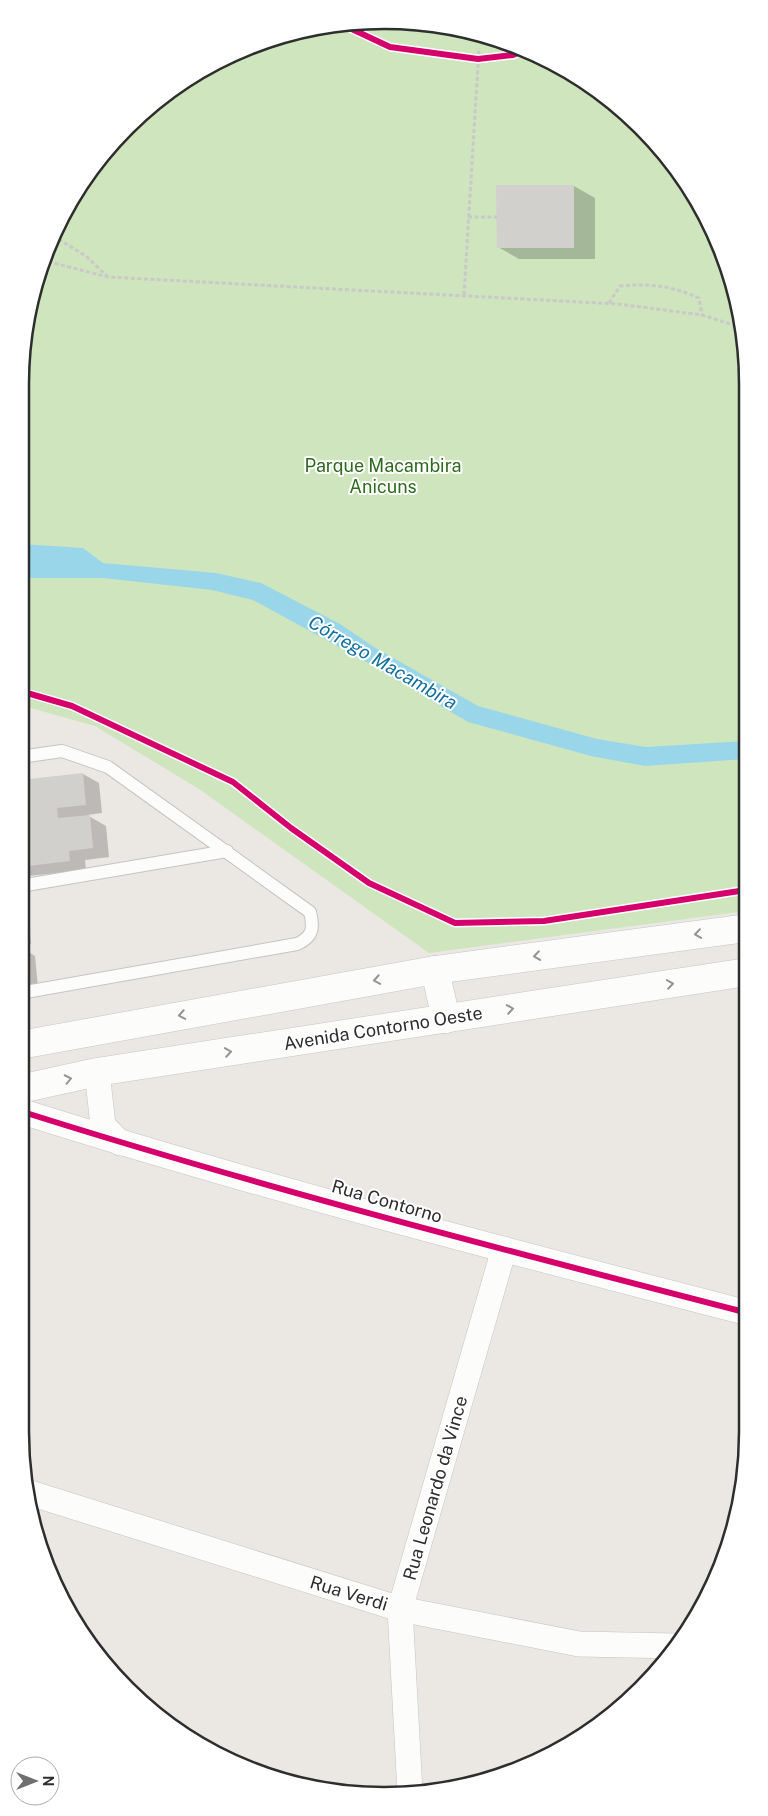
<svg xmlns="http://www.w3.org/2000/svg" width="768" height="1816" viewBox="0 0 768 1816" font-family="'Public Sans',sans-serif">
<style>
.green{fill:#cee5be}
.water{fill:#9ad6ea}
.shadow{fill:#0003}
.building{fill:#d2d0cd}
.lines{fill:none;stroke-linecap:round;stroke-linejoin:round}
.service-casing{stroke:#c5c4c4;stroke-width:14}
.minor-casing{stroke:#c5c4c4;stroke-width:26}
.secondary-casing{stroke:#c5c4c4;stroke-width:29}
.path{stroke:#c9c9c8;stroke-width:3;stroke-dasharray:4 2.5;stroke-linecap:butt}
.service{stroke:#fcfcfb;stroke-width:12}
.minor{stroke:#fcfcfb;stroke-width:25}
.secondary{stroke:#fcfcfb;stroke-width:28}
.cycleway-casing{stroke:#fff;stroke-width:9}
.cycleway{stroke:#d6006c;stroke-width:6}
.oneway{stroke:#959594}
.labels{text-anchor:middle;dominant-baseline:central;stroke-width:4;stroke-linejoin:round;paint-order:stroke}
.park-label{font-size:18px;fill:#2e6b1d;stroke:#fff}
.street-label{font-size:18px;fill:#2e2e2e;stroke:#fff}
.water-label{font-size:19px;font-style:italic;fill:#11709e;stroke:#fff}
.rim{fill:none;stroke:#2e2e2e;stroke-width:2.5}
</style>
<rect width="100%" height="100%" fill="#ebe8e4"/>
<polygon class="green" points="360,21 432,23 501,39 605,95 673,162 720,244 745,336 746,911 429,953 199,789 95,726 20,705 20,384 39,267 69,202 111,144 163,95 223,57 290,32"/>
<polygon class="water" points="22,544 83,548 103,563 216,573 261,583 340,624 374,647 478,706 597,739 646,747 746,741 746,759 645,766 591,756 468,722 363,660 253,600 212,590 103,578 20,578 20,545"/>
<g class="shadow">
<polygon points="498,186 574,186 595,198 595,259 519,259 498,247"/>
<polygon points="83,774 99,783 102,813 87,815 106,826 109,857 85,860 86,870 28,876 20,872 20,827"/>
<polygon points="20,909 28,914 31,944 20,945"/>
<polygon points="20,947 35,956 38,987 20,989"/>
</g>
<g class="building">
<polygon points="496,185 574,185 574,248 497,248"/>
<polygon points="83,773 86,805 57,808 58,818 90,815 93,848 69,851 70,861 20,867 20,780"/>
</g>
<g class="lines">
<defs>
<g id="service">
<polyline points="20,886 227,851"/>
<path d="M20,993L297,944C313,937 314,928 310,912L108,767L62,751L20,757"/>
</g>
<g id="minor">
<polyline points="97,1072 103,1125 120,1143"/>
<path d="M20,1111C260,1187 504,1250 748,1313"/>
<polyline points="30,1493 400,1609 579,1644 677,1646"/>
<polyline points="410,1792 400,1609 504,1249"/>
</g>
<g id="secondary">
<polyline points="435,970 446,1019"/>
<polyline points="20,1045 435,970 747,928"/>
<polyline points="20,1089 97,1072 747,972"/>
</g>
</defs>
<use href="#service" class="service-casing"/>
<use href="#minor" class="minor-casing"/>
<use href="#secondary" class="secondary-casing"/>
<g class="path">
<polyline points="468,217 497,217"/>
<polyline points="53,236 86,256 107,276"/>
<polyline points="42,260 108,277 618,304 702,315 743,328"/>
<polyline points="464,295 479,48"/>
<path d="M609,303L620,286C649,283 672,286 699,298L702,315"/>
</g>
<use href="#service" class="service"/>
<use href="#minor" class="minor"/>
<use href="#secondary" class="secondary"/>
<defs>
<g id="cycleway">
<polyline points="341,24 390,47 478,59 513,55 523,51"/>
<polyline points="20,691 72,706 233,782 291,828 369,883 455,923 544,921 746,890"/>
<path d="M20,1111C260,1187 504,1250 748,1313"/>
</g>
</defs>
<use href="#cycleway" class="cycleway-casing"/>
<use href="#cycleway" class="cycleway"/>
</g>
<defs><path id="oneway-chevron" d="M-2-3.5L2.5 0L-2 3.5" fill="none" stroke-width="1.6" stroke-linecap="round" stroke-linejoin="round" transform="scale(1.25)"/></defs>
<g class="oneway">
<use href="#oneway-chevron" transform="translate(698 934) rotate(172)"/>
<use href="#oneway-chevron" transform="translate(537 956) rotate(172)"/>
<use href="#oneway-chevron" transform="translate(377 980) rotate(170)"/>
<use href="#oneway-chevron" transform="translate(670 984) rotate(-9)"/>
<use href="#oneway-chevron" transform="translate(510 1009) rotate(-9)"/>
<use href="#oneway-chevron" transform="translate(182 1015) rotate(170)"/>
<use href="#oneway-chevron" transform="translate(228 1052) rotate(-9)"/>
<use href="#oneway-chevron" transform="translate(68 1079) rotate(-12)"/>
</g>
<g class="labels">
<g class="park-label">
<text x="383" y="465">Parque Macambira<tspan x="383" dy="21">Anicuns</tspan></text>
</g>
<g class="street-label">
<text transform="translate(383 1028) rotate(-9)">Avenida Contorno Oeste</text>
<text transform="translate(387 1201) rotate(16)">Rua Contorno</text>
<text transform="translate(435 1488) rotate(-74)">Rua Leonardo da Vince</text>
<text transform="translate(349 1593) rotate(17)">Rua Verdi</text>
</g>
<g class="water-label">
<text transform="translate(383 662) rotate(30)">Córrego Macambira</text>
</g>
</g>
<path d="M0 0H768V1816H0ZM384 29H384A355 355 0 0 1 739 384V1432A355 355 0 0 1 384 1787H384A355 355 0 0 1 29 1432V384A355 355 0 0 1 384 29Z" fill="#fff" fill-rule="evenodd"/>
<path class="rim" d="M384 29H384A355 355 0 0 1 739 384V1432A355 355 0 0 1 384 1787H384A355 355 0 0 1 29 1432V384A355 355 0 0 1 384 29Z"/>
<g transform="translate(35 1781) rotate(90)"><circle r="24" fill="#ffffff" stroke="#ababab"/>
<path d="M0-4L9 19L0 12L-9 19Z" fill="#706f6e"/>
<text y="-8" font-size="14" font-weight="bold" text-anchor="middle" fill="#2e2e2e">N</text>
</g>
</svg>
